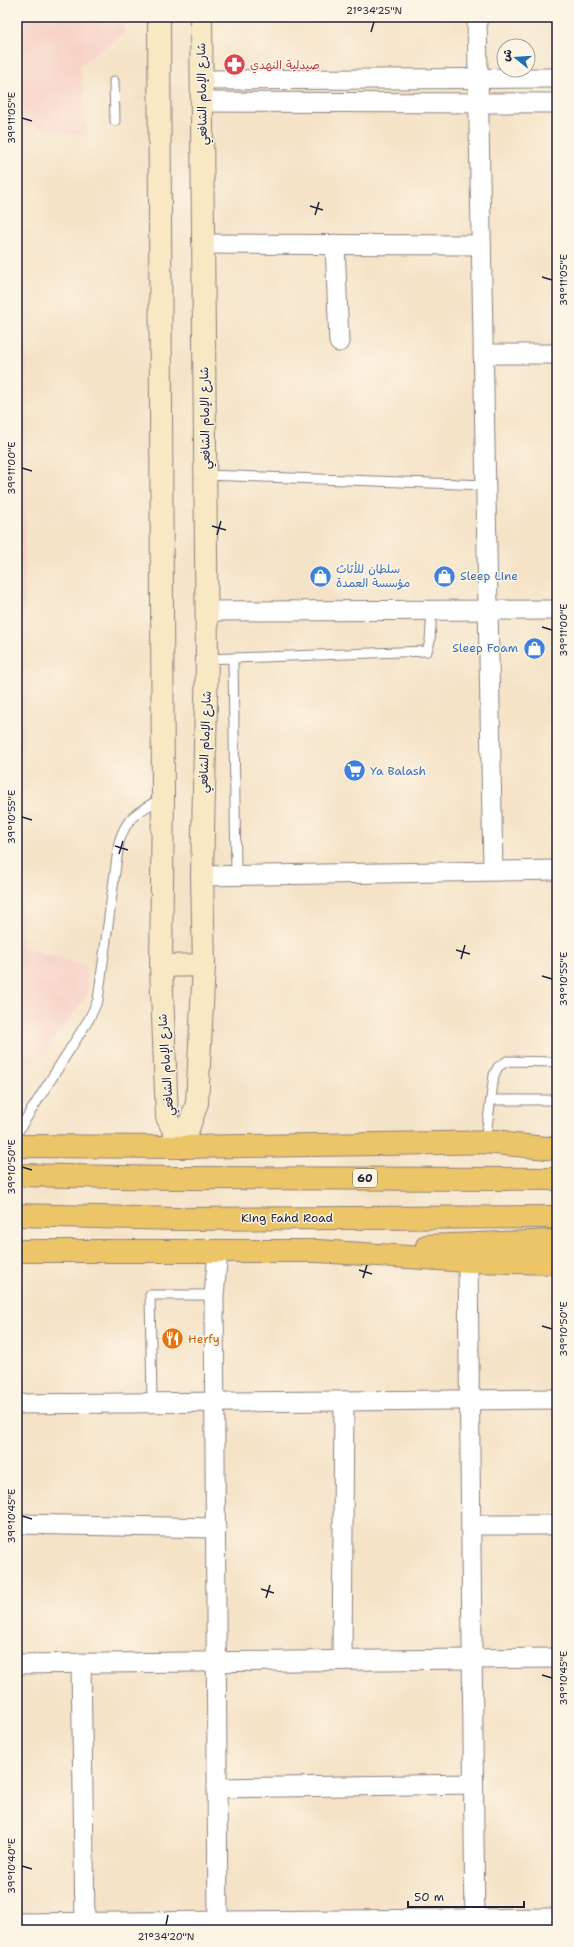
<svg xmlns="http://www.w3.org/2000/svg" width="574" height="1947" viewBox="0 0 574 1947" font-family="'Shantell Sans','Playpen Sans Arabic',sans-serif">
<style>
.built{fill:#f7d1c6}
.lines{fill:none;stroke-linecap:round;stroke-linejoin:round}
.lane-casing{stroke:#8c8282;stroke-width:11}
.street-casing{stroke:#8c8282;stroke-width:21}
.secondary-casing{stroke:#8c8282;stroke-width:24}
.primary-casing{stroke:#8c8282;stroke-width:24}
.highway-casing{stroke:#8c8282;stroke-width:24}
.lane{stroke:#fff;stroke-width:9}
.street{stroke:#fff;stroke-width:19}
.secondary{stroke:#f8e8c3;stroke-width:22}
.primary{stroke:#edc569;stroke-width:22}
.highway{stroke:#edc569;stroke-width:22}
.ticks{fill:none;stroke:#22223b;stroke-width:1.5}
.labels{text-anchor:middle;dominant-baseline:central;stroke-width:3;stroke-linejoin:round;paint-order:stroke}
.shield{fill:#fcf5e5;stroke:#63616e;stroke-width:1}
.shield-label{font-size:11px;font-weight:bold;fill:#22223b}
.health-label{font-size:12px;fill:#be3a42;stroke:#fcf5e5;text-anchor:start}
.street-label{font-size:12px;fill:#22223b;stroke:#fcf5e5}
.shop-label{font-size:12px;fill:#366cbe;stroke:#fcf5e5;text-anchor:start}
.food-label{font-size:12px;fill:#c56008;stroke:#fcf5e5;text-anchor:start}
.neatline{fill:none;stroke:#22223b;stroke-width:1.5}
.ticks-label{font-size:10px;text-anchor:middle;fill:#22223b}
</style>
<rect width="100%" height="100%" fill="#fcf5e5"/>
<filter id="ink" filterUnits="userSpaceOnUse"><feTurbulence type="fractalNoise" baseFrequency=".025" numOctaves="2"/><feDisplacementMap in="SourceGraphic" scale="8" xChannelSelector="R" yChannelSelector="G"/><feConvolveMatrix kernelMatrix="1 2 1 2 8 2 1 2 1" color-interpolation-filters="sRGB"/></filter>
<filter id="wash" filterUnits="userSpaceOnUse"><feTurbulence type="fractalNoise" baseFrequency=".012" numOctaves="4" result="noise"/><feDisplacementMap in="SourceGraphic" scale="16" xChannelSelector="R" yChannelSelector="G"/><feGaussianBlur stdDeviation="0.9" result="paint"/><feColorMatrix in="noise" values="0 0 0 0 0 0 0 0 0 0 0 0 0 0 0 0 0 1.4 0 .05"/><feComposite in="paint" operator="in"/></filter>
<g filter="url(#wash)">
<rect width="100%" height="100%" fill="#f5e3c8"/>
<g class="built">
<polygon points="17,17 124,17 124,33 80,65 88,137 17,124"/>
<polygon points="17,334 27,334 21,946 85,966 89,993 38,1060 17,1064"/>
</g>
</g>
<g filter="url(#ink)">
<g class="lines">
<defs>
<g id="lane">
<polyline points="114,81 115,121"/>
<polyline points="206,475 486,485"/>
<polyline points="233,658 427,651 430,641 432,610"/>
<polyline points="207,659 233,658 236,874"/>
<polyline points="491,1100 557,1100"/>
<path d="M17,1133L89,1019L98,1000L119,842C128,814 139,812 163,797"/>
<polyline points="485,1142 494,1075 498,1067 507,1061 557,1062"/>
<polyline points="152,1402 150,1295 214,1295"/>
</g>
<g id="street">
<polyline points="477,17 493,871"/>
<polyline points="202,80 557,78"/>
<polyline points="202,102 557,103"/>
<polyline points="203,244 481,245"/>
<polyline points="335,244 339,342"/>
<polyline points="483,354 557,354"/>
<polyline points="207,611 557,610"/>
<polyline points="202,876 557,870"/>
<polyline points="218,1252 214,1295 218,1930"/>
<polyline points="468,1261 475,1930"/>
<polyline points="17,1404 557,1399"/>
<polyline points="17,1524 216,1528"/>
<polyline points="471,1525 557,1525"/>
<polyline points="342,1660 344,1401"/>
<polyline points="81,1663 85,1922"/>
<polyline points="17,1664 557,1658"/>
<polyline points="217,1788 473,1784"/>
<polyline points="17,1923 557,1918"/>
</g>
<g id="secondary">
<polyline points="159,17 163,797 161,966 167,1117 182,1147"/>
<polyline points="161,966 204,965"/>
<polyline points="182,1147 197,1103 204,965 202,876 207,659 201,17"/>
</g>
<g id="primary">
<polyline points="17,1146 182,1147 504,1142"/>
<polyline points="427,1246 557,1241"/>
<polyline points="17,1251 318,1251 468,1261 557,1263"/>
</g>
<g id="highway">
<polyline points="485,1142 557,1149"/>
<polyline points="17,1175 172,1178 557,1179"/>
<polyline points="17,1215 177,1219 557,1217"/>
</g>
</defs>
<use href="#lane" class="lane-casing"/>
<use href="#street" class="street-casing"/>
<use href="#secondary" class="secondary-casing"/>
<use href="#primary" class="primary-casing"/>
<use href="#highway" class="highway-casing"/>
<use href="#lane" class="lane"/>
<use href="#street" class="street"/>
<use href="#secondary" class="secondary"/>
<use href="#primary" class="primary"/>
<use href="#highway" class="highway"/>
</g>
</g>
<path class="ticks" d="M371,32L374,22M22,118L32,121M310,206L323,210M315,215L319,202M542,277L552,280M22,468L32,471M212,526L226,530M217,535L221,521M542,627L552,630M22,817L32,820M115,846L128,850M119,854L123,841M456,950L470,954M461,959L465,945M542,976L552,979M22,1167L32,1170M359,1270L372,1274M363,1278L367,1265M542,1326L552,1329M22,1516L32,1519M261,1589L274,1593M266,1598L270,1585M542,1675L552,1678M22,1866L32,1869M166,1925L168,1915"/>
<defs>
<symbol id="pharmacy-disc" viewBox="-11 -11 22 22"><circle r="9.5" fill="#e0444e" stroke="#fcf5e5"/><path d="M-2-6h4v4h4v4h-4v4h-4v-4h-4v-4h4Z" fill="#fff"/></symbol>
<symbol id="shop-disc" viewBox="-11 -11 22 22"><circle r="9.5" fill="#3f7fe0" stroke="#fcf5e5"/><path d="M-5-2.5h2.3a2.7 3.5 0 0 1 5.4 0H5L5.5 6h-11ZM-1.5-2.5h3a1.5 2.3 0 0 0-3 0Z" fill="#fff"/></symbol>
<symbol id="supermarket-disc" viewBox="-11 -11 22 22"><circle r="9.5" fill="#3f7fe0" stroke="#fcf5e5"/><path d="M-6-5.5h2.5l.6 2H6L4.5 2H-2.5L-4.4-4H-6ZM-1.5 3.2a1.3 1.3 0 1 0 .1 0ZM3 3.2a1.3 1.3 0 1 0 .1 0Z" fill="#fff"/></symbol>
<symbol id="restaurant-disc" viewBox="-11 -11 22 22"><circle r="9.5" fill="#e8710a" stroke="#fcf5e5"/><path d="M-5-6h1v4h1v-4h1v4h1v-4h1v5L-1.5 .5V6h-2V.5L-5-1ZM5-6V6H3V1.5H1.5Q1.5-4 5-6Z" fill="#fff"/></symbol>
</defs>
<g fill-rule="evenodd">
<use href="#pharmacy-disc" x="222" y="52" width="25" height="25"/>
<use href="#shop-disc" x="308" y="564" width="25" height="25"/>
<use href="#shop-disc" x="432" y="564" width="25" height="25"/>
<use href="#shop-disc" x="522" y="636" width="25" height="25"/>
<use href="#supermarket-disc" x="342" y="758" width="25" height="25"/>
<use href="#restaurant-disc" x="160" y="1326" width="25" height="25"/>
</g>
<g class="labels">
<rect class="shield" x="353" y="1169" width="24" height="18" rx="3"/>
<g class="shield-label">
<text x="365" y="1178">60</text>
</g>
<g class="health-label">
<text x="250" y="65">صيدلية النهدي</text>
</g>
<g class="street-label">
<text transform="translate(202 94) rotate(-91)">شارع الإمام الشافعي</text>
<text transform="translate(205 418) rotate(-91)">شارع الإمام الشافعي</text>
<text transform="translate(205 742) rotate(-88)">شارع الإمام الشافعي</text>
<text transform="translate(166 1065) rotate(-94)">شارع الإمام الشافعي</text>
<text x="287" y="1218">King Fahd Road</text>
</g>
<g class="shop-label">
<text x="336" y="569">سلطان للأثاث<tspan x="336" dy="14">مؤسسة العمدة</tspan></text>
<text x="460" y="576">Sleep Line</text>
<text x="518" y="648" text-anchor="end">Sleep Foam</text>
<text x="370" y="771">Ya Balash</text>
</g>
<g class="food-label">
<text x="188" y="1339">Herfy</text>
</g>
</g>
<rect width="574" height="1947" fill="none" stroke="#fcf5e5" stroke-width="44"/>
<g transform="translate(516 58) rotate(287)"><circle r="19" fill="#fcf5e5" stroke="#a5a1a1"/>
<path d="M0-3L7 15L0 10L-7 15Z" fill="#1f6fb2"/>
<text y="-6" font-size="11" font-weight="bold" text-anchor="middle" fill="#22223b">ش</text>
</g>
<path d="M408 1901v6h116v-6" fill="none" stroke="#22223b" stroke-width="2"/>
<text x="414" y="1901" font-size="12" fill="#22223b" stroke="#fcf5e5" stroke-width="3" paint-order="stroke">50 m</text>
<rect x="22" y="22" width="530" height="1903" class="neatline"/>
<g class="ticks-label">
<text x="374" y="14">21°34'25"N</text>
<text transform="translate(11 118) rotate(-90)" y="4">39°11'05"E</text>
<text transform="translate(563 280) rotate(-90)" y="4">39°11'05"E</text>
<text transform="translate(11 468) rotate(-90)" y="4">39°11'00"E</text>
<text transform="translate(563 630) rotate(-90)" y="4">39°11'00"E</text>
<text transform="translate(11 817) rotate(-90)" y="4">39°10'55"E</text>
<text transform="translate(563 979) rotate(-90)" y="4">39°10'55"E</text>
<text transform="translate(11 1167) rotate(-90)" y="4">39°10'50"E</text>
<text transform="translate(563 1329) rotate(-90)" y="4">39°10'50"E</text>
<text transform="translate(11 1516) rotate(-90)" y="4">39°10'45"E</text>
<text transform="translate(563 1678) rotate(-90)" y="4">39°10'45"E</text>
<text transform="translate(11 1866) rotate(-90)" y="4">39°10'40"E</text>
<text x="166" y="1940">21°34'20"N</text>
</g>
</svg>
